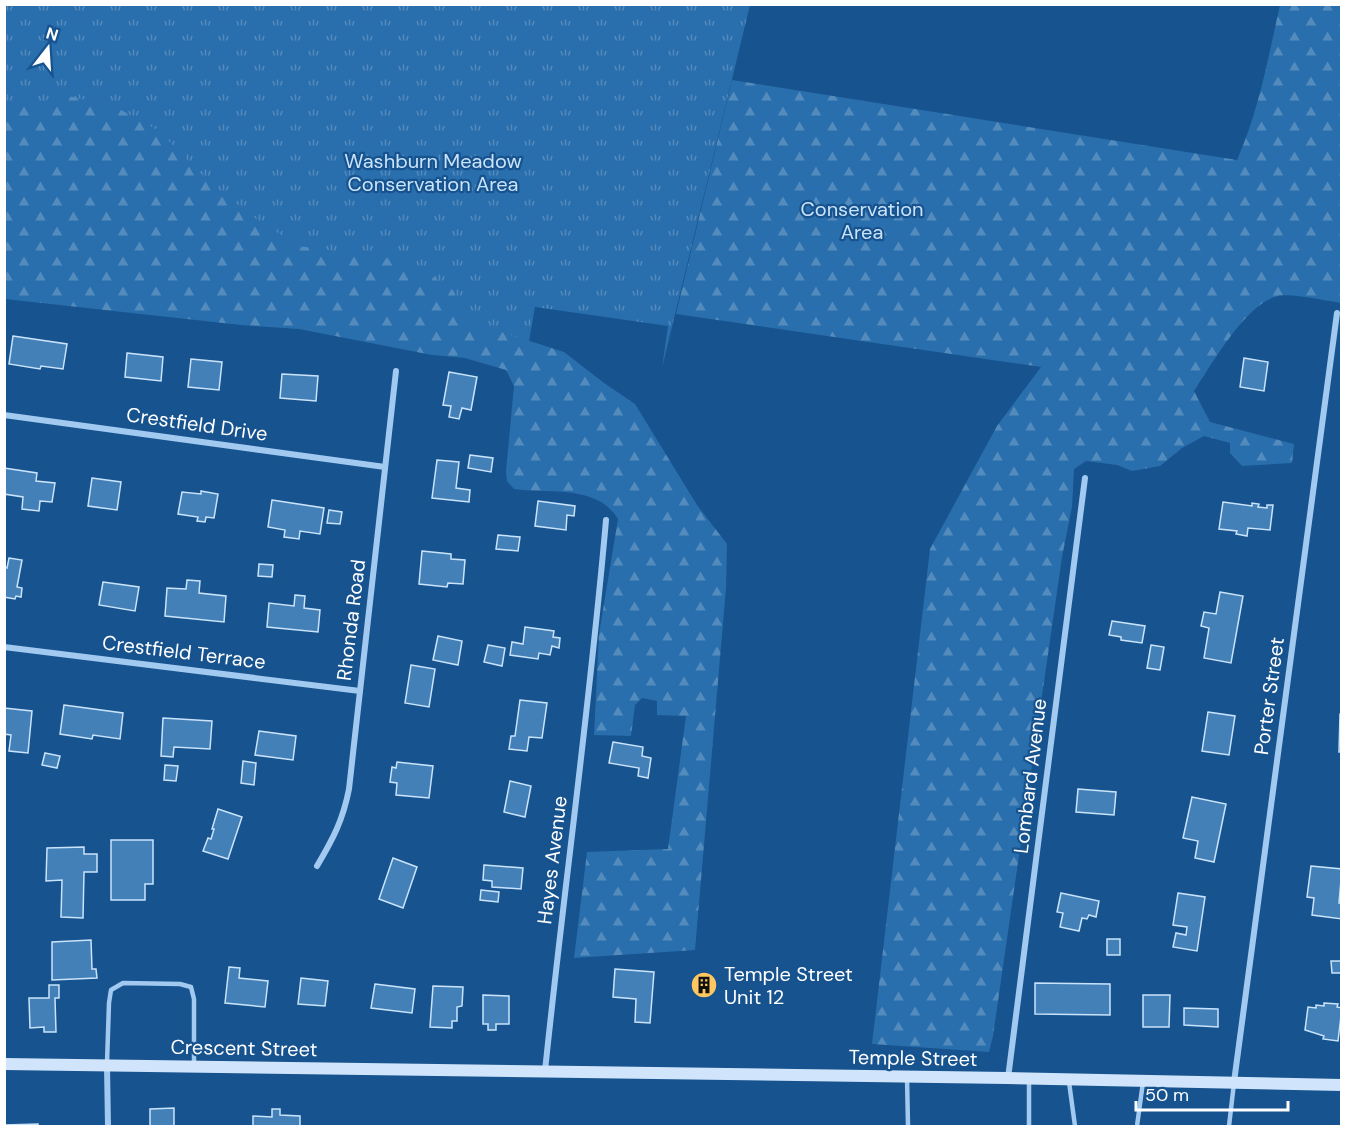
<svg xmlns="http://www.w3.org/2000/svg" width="1346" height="1131" viewBox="0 0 1346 1131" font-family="'DM Sans',sans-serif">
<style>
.grass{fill:url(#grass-tufts)}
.forest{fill:url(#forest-firs)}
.building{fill:#4480b8;stroke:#c9e3fb;stroke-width:1.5}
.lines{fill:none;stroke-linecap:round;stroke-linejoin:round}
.service{stroke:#a2caf0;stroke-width:4.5}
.minor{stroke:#a2caf0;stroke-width:6}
.secondary{stroke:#d0e5fb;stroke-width:12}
.labels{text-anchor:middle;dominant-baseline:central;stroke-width:4.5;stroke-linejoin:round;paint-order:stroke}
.park-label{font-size:20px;fill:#c9e3fb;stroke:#17538e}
.street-label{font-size:20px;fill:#fff;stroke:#17538e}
.poi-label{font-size:20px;fill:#fff;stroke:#17538e;text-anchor:start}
</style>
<defs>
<pattern id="grass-tufts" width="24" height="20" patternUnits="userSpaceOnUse" patternTransform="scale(1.5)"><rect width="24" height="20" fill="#296ead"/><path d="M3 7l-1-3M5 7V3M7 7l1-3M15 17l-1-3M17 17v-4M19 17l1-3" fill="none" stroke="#548bbd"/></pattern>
<pattern id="forest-firs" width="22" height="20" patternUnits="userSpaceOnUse" patternTransform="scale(1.5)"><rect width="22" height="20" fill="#296ead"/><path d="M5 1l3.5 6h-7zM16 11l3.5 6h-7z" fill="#548bbd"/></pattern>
</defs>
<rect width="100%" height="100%" fill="#17538e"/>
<polygon class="grass" points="5,5 750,5 662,368 668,326 535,307 527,353 5,288"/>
<g class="forest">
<path d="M1280,5H1341V303C1327,301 1290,293 1278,296C1246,303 1212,364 1194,391L1210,422L1294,444L1292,463L1242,466L1230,453V443L1204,436L1182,448L1160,466L1132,471L1117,465L1086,461L1074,469L1072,507L1062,557L993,1036L989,1052L872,1044L930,549L997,426L1041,367L676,314L732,80L1237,160C1259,110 1268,58 1280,5Z"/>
<path d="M68,96L114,106L159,131L211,184L255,218L298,246L382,257L413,264L452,289L468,321L564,352L604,383L635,404L697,505L727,544L726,588L695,950L574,958L587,852L668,849L686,716L657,715V701L642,698L635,705L631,736L594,735L599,634L618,519C597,484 548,494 514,489L507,481L506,471L514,386L506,370L465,358L432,355L299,329L241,325L5,299V107Z"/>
</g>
<g class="building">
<polygon points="13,336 67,344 63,369 41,366 40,369 9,364"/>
<polygon points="127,353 163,357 161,381 125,377"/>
<polygon points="1244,358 1268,362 1264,391 1240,387"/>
<polygon points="191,359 222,362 219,390 188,387"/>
<polygon points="449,372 477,377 471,410 462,408 459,419 449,417 451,406 443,405"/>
<polygon points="282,374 318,376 316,401 280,398"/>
<polygon points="470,455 493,458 491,472 468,468"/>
<polygon points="437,460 459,462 456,488 470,490 469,502 432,498"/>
<polygon points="4,468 37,473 36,481 55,483 52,502 40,501 39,511 22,509 23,497 4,494"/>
<polygon points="92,478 121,482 117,510 88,506"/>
<polygon points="201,491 218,494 214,518 206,517 205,522 197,521 198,517 178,514 182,492 201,494"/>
<polygon points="272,500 324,508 320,534 300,531 299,539 284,537 285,530 268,527"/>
<polygon points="538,501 575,506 574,516 567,515 566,530 535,526"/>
<polygon points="1223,502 1252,506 1252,503 1259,504 1258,507 1267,508 1267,505 1273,505 1270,530 1248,528 1247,536 1236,534 1237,531 1219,529"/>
<polygon points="329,510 342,512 340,524 327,523"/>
<polygon points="498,535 520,537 518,551 496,549"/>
<polygon points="422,551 451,554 451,559 465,560 463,584 448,583 447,587 419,584"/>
<polygon points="9,558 22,560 17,587 22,588 21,597 16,596 15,599 4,597 4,567 7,568"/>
<polygon points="259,564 273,565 272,577 258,576"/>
<polygon points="187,580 200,581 199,593 226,596 224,622 165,616 167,588 186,589"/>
<polygon points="103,582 139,587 135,611 99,605"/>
<polygon points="1220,592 1243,596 1231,663 1204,658 1209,628 1201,626 1204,612 1216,614"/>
<polygon points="295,595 305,596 304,608 320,610 318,632 267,627 269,603 294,606"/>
<polygon points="1112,621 1145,626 1142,643 1121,640 1121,637 1109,635"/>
<polygon points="525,627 554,631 553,637 560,638 559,648 552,646 550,655 539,653 538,659 510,655 512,642 523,644"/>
<polygon points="438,636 462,641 458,665 433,660"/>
<polygon points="488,645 505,648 502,666 484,662"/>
<polygon points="1151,645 1164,647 1160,670 1147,668"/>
<polygon points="411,665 435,669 429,707 405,703"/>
<polygon points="520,700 547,703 542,738 529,737 527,751 509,749 511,736 515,736"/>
<polygon points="64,705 123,713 120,739 93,735 92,739 60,734"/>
<polygon points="4,708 32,711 28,753 9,751 11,735 4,734"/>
<polygon points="1208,712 1235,716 1229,755 1202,751"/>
<polygon points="1340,714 1342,714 1342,752 1339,752"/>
<polygon points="163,718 212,721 210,749 174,747 173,757 161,756"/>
<polygon points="259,731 296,736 293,760 255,755"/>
<polygon points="613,742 643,747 642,756 651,758 648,778 638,776 639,768 609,763"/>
<polygon points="45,753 60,756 57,768 42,765"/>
<polygon points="243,761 256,763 254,785 241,783"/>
<polygon points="397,762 433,766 429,798 396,795 397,783 390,782 392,767 396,768"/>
<polygon points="165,765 178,766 176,781 164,780"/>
<polygon points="510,781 531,786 525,817 504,812"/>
<polygon points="1078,789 1116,792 1114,815 1076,812"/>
<polygon points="1192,797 1226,804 1214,862 1195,858 1198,841 1183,838"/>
<polygon points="218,809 242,817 228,859 203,851 208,838 211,839 214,829 212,829"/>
<polygon points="111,840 153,840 153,884 145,884 145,900 111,900"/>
<polygon points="84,847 84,854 97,854 97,872 84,872 83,918 61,917 62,880 46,881 47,848"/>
<polygon points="393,858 417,867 403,908 379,899"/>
<polygon points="484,865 523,868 521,889 492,887 492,881 483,880"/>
<polygon points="1311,866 1342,869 1339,903 1342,903 1342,919 1312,915 1314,898 1307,897"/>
<polygon points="481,890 499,892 498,902 480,900"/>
<polygon points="1061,893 1099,901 1096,917 1089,915 1087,919 1082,918 1079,931 1060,927 1063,913 1057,912"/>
<polygon points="1178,893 1205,897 1197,951 1173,947 1176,933 1186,935 1187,927 1173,925"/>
<rect x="1107" y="939" width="13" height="16"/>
<polygon points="91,940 92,969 96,969 97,978 52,980 52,942"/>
<polygon points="1331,961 1342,961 1342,973 1332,973"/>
<polygon points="229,967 240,968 239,978 268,981 265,1007 225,1003"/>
<polygon points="615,969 654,972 650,1023 635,1022 636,999 613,997"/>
<polygon points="301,978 328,981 325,1006 298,1004"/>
<polygon points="698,979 711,980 711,990 698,989"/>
<polygon points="1035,983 1110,984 1110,1015 1035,1014"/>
<polygon points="375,984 415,989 412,1013 371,1008"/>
<polygon points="49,985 59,985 59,998 55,998 56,1032 44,1032 44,1027 30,1028 29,998 49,998"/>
<polygon points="433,986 463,987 462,1006 457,1007 457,1021 452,1021 452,1028 430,1027"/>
<polygon points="483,995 509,996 509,1024 496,1024 496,1030 488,1030 488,1024 483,1024"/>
<polygon points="1143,995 1170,995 1169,1027 1143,1027"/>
<polygon points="1324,1003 1338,1004 1337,1007 1342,1008 1338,1041 1323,1039 1324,1036 1305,1030 1308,1007 1316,1008 1316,1005 1324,1006"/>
<polygon points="1184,1008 1218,1009 1218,1027 1184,1025"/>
<polygon points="174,1108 174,1126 150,1126 150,1109"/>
<polygon points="272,1109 280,1109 280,1115 300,1116 300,1126 253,1126 253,1116 272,1117"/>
<polygon points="38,1124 38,1126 4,1126 4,1125"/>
</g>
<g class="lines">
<g class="service">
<polyline points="107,1063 109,1003 111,990 123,983 180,984 191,987 194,999 194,1066"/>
<polyline points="907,1077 908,1126"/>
<polyline points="1029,1079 1029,1126"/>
<polyline points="1069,1082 1075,1126"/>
<polyline points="1137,1126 1143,1082"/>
<polyline points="1229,1126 1234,1083"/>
</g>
<g class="minor">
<polyline points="4,415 385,467"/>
<polyline points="4,647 360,691"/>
<path d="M317,866C333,839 343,820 349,789L396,371"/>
<polyline points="107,1066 108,1126"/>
<path d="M545,1071C564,888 590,705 606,520"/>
<polyline points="1008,1078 1085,478"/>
<polyline points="1234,1082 1337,313"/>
</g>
<polyline class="secondary" points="4,1064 1007,1078 1342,1085"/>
</g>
<defs>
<symbol id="building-disc" viewBox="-11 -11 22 22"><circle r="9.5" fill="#ffc761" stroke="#17538e"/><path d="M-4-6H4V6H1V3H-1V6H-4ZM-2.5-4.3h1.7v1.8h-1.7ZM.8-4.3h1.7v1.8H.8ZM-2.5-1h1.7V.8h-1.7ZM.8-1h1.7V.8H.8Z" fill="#111"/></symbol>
</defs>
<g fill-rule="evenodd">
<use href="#building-disc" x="689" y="970" width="30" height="30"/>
</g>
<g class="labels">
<g class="park-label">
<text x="433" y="161">Washburn Meadow<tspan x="433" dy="23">Conservation Area</tspan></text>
<text x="862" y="209">Conservation<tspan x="862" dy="23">Area</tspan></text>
</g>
<g class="street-label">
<text transform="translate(197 424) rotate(8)">Crestfield Drive</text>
<text transform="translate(351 620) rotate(-83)">Rhonda Road</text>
<text transform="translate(184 652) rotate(7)">Crestfield Terrace</text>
<text transform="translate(1269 696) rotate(-82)">Porter Street</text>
<text transform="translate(1030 776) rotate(-83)">Lombard Avenue</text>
<text transform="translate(552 860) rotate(-83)">Hayes Avenue</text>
<text transform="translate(244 1048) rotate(1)">Crescent Street</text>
<text transform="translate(913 1058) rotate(1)">Temple Street</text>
</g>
<g class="poi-label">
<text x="724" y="974">Temple Street<tspan x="724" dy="23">Unit 12</tspan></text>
</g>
</g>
<rect width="1346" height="1131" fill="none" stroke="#ffffff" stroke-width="12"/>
<g transform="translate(48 48) rotate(17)" stroke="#17538e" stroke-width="4.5" paint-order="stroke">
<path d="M0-4.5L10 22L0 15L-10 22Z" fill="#ffffff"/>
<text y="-9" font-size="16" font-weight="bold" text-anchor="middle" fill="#ffffff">N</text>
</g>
<path d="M1136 1101v9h152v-9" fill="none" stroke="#ffffff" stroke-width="3"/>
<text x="1145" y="1101" font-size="18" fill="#ffffff" stroke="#17538e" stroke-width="4.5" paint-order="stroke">50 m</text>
</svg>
